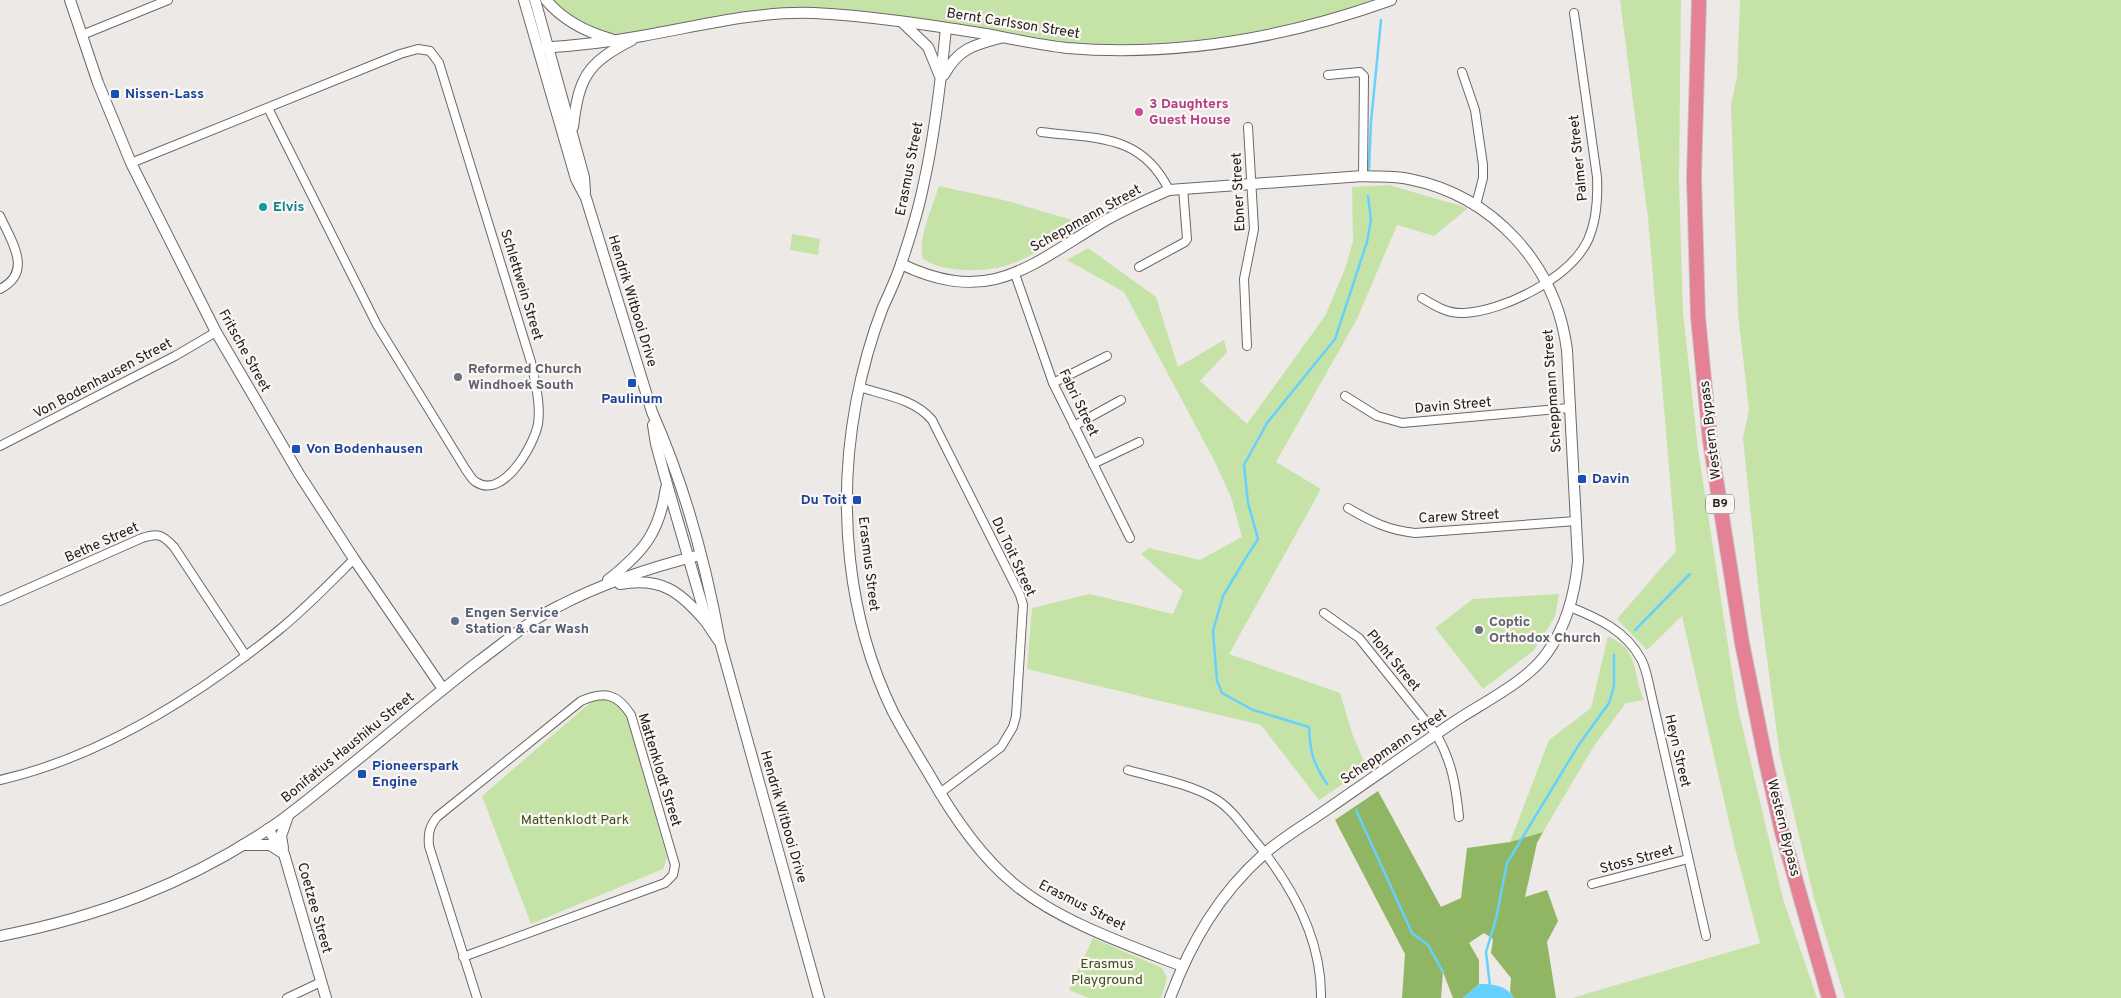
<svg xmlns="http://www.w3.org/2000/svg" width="2121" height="998" viewBox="0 0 2121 998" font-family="Overpass,sans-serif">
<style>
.green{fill:#c6e3a7}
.forest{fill:#90b663}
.water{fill:#66d0ff}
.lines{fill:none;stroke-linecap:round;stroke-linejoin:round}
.stream{stroke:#66d0ff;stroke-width:2.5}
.street-casing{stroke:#6c6866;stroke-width:10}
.secondary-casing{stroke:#6c6866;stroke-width:12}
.highway-casing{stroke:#c5c5c5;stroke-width:16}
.street{stroke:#fff;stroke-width:8}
.secondary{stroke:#fff;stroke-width:10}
.highway{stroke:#e48195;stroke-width:14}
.transit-dot{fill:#1a4fb4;stroke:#fbf6f4;stroke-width:2}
.hotel-dot{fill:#d1479c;stroke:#fbf6f4;stroke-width:2}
.culture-dot{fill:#0f9aa8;stroke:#fbf6f4;stroke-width:2}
.worship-dot{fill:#6b7280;stroke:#fbf6f4;stroke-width:2}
.service-dot{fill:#5c6f8a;stroke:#fbf6f4;stroke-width:2}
.labels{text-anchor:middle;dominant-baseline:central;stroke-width:4.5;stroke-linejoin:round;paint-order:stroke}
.shield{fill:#fbf6f4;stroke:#62605f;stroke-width:1}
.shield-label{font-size:12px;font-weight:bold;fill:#21201f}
.street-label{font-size:14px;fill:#21201f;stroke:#fbf6f4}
.transit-label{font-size:14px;font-weight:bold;fill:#164399;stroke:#fbf6f4;text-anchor:start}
.hotel-label{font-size:14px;font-weight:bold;fill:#b23c85;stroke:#fbf6f4;text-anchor:start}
.culture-label{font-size:14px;font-weight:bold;fill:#0d838f;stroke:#fbf6f4;text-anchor:start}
.worship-label{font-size:14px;font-weight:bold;fill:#5b616d;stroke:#fbf6f4;text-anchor:start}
.service-label{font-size:14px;font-weight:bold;fill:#4e5e75;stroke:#fbf6f4;text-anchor:start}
.park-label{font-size:14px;fill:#385015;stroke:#fbf6f4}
</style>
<rect width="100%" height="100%" fill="#ede9e7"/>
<g class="green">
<polygon points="547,0 1391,0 1227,42 1115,50 812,13 640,36 602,36"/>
<polygon points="1620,0 1681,0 1679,180 1683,313 1698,449 1737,704 1783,899 1817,998 1572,998 1760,943 1735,848 1682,616 1647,650 1617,619 1676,551 1648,218"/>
<polygon points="1740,0 2121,0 2121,998 1845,998 1814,898 1780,756 1761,614 1743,438 1749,410 1738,314 1731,105 1737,77"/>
<polygon points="1389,185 1468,208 1434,236 1397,225 1357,319 1276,462 1321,489 1229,654 1340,693 1353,736 1367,768 1319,800 1261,725 1027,669 1032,608 1090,594 1173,614 1183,591 1141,554 1149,548 1200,560 1242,537 1231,497 1214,460 1124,292 1067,260 1088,248 1156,297 1178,367 1224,340 1227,352 1200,381 1247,424 1325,316 1345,269 1353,241 1352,187"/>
<path d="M939,186L1008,201L1072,220L1076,228C1057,239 1037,254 1016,262C992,273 946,274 923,259C917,239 933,206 939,186Z"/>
<polygon points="792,234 820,239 818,255 790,250"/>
<polygon points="1559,594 1555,617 1533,651 1483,689 1435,628 1473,599"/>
<path d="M1608,636C1613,639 1621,643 1625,647C1637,661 1636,684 1644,700L1626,703L1594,746L1543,832L1510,842L1549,740L1591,708Z"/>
<polygon points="603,694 621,707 626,714 667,857 663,869 531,924 482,796 584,708"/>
<polygon points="1093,938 1162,968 1167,978 1161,998 1089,998 1069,990"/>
</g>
<polygon class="forest" points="1378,791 1441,907 1461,898 1467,848 1510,842 1543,832 1537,843 1525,897 1547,890 1558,921 1547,942 1556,998 1514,998 1510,992 1511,978 1491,953 1493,939 1484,933 1469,943 1479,960 1479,984 1463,998 1453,998 1443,972 1441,998 1402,998 1405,954 1335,820"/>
<path class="water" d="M1479,984C1493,984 1506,985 1514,998H1463Z"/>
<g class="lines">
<g class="stream">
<polyline points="1369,169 1371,122 1381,20"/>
<polyline points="1635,630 1690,574"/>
<path d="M1327,784C1313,763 1310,752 1309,727L1253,710L1222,693L1217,681L1213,631L1223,596L1244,561L1258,539L1248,503L1244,465L1267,423L1335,339L1367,242L1371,220L1368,196"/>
<polyline points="1356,810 1412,933 1428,945 1443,972"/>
<polyline points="1490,986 1486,952 1496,919 1507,863 1578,746 1609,703 1614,686 1614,655"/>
</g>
<defs>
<g id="street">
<polyline points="82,35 168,0"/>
<polyline points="1462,72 1475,110 1483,165 1483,178 1476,205"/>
<polyline points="1328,75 1360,72 1364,76 1363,176"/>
<path d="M1041,132C1096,139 1141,133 1169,190"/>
<path d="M131,163L400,54L418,49L430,51L439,63L531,362C535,382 541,404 538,424C534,445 503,500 476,482C472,480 469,474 466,470L377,325L268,108"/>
<path d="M0,216C11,241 34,272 0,289"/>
<polyline points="1139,267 1185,242 1187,239 1183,188"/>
<polyline points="1015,274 1053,383 1130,538"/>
<path d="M1422,298C1435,306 1448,314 1464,313C1504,311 1570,278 1588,240C1597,220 1598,199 1597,177L1574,13"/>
<polyline points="1247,346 1244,279 1254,229 1248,127"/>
<polyline points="1053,383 1107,356"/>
<path d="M859,387C884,395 915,399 932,420L1020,595L1023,605L1016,716L1013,727L1001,747L940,793"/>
<polyline points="1345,396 1377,416 1402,423 1569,408"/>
<polyline points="1074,426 1121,400"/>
<polyline points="0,446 175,356 216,332"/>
<polyline points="1093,464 1139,442"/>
<path d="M1348,508C1372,522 1388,530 1415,533L1576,521"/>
<path d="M0,601L142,538C158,533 162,534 174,547L246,656"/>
<path d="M1570,607C1598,618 1626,631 1641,659C1646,668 1648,680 1650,689L1706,936"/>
<path d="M1324,613L1359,638L1436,734C1452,761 1456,787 1459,817"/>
<path d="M1128,770C1156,778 1186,783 1212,797C1229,806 1240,822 1252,837C1290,882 1322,937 1321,998"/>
<path d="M0,780C101,757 200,694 279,630C306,608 330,583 354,559"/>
<polyline points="1592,884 1688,859"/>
<path d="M463,957L665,883L673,875L675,865L631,715C617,693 604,691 581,701L437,817C429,827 428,834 429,846L477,998"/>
<polyline points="287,998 321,982"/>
</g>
<g id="secondary">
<polyline points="70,0 98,83 131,163 216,332 299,474 354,559 443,689"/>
<path d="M524,0L576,179L586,198L652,412C684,484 706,564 720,642L819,998"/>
<polyline points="535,0 584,177 585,192"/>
<path d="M546,0C563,20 586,32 611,39"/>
<polyline points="902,22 928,47 939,74"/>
<path d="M946,28C941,80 935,135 923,187C918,212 910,237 902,261C897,277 890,292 883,307C871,338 862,371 856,403C837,505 847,618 893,712C904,733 917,754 929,774C951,813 978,854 1013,883C1058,921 1128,945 1182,966"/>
<path d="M539,48C573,46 609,42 642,36C699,26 756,11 814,13C872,16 929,25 986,34C1013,39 1040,45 1067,48C1177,57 1288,37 1391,0"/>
<path d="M944,75C958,49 973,45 1000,38"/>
<path d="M573,127C579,77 587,63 632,40"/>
<path d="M901,264C989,306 1028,267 1101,223C1123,210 1146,200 1169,190L1363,176C1378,177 1394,176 1409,179C1494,196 1556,265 1567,350L1578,561C1575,594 1567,625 1547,653C1528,680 1488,700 1460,718C1416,747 1373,778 1329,808C1308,823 1283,837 1264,854C1219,894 1191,942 1170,998"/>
<polyline points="653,425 656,444 667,484 708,625 718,640"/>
<path d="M608,580C643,552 659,534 666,488"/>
<path d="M620,584C661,577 680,591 706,622"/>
<polyline points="268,829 284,854 326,998"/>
<polyline points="243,845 270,845 281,852"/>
<polyline points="283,848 281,836 288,816"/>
<path d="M0,936C98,917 186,884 270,828C291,814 311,797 331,781C380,742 428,700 479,661C505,642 530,620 559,606C603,583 652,567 700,555"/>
</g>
<polyline id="highway" points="1699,0 1694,177 1698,317 1710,441 1742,643 1766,762 1782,832 1829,998"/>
</defs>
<use href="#street" class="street-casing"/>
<use href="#secondary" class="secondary-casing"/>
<use href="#highway" class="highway-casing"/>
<use href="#street" class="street"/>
<use href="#secondary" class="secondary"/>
<use href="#highway" class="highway"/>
</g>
<g class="transit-dot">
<rect x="110" y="89" width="10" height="10" rx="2.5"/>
<rect x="627" y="378" width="10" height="10" rx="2.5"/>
<rect x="291" y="444" width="10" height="10" rx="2.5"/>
<rect x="1577" y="474" width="10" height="10" rx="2.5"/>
<rect x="852" y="495" width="10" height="10" rx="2.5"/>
<rect x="357" y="769" width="10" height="10" rx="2.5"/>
</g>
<circle class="hotel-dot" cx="1139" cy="112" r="5"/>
<circle class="culture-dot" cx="263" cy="207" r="5"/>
<g class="worship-dot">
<circle cx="458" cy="377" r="5"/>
<circle cx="1479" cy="630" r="5"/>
</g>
<circle class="service-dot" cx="455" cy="621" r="5"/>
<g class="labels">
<rect class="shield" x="1706" y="494.5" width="28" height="19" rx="4"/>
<g class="shield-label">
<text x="1720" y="504">B9</text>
</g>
<g class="street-label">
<text transform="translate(1013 24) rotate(9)">Bernt Carlsson Street</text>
<text transform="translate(1579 158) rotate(-96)">Palmer Street</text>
<text transform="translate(910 169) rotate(-79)">Erasmus Street</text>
<text transform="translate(1239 192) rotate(-93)">Ebner Street</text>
<text transform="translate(1086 219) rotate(-29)">Scheppmann Street</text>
<text transform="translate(521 285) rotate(73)">Schlettwein Street</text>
<text transform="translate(632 301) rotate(73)">Hendrik Witbooi Drive</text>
<text transform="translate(244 351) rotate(61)">Fritsche Street</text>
<text transform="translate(103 379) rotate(-28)">Von Bodenhausen Street</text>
<text transform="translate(1553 391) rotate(-94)">Scheppmann Street</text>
<text transform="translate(1078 403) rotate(64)">Fabri Street</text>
<text transform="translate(1453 406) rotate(-5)">Davin Street</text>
<text transform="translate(1711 430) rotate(-97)">Western Bypass</text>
<text transform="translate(1459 517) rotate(-3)">Carew Street</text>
<text transform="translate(102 543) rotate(-24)">Bethe Street</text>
<text transform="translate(1013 557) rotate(65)">Du Toit Street</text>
<text transform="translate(868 564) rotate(83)">Erasmus Street</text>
<text transform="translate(1393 661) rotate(50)">Ploht Street</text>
<text transform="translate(1394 747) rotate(-34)">Scheppmann Street</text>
<text transform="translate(348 748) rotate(-39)">Bonifatius Haushiku Street</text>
<text transform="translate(1677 751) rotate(77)">Heyn Street</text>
<text transform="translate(659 770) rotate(73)">Mattenklodt Street</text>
<text transform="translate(783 817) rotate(74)">Hendrik Witbooi Drive</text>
<text transform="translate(1783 828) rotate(76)">Western Bypass</text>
<text transform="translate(1637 860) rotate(-15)">Stoss Street</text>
<text transform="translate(1082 906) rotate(27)">Erasmus Street</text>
<text transform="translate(314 908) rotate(74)">Coetzee Street</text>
</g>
<g class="transit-label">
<text x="125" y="94">Nissen-Lass</text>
<text x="632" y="399" text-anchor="middle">Paulinum</text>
<text x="306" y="449">Von Bodenhausen</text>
<text x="1592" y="479">Davin</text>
<text x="847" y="500" text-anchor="end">Du Toit</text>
<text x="372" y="766">Pioneerspark<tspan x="372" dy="16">Engine</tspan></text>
</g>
<g class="hotel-label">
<text x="1149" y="104">3 Daughters<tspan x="1149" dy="16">Guest House</tspan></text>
</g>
<g class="culture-label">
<text x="273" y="207">Elvis</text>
</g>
<g class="worship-label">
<text x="468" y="369">Reformed Church<tspan x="468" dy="16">Windhoek South</tspan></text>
<text x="1489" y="622">Coptic<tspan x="1489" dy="16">Orthodox Church</tspan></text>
</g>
<g class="service-label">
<text x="465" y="613">Engen Service<tspan x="465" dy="16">Station &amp; Car Wash</tspan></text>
</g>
<g class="park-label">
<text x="575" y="820">Mattenklodt Park</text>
<text x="1107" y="964">Erasmus<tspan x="1107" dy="16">Playground</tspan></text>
</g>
</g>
</svg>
